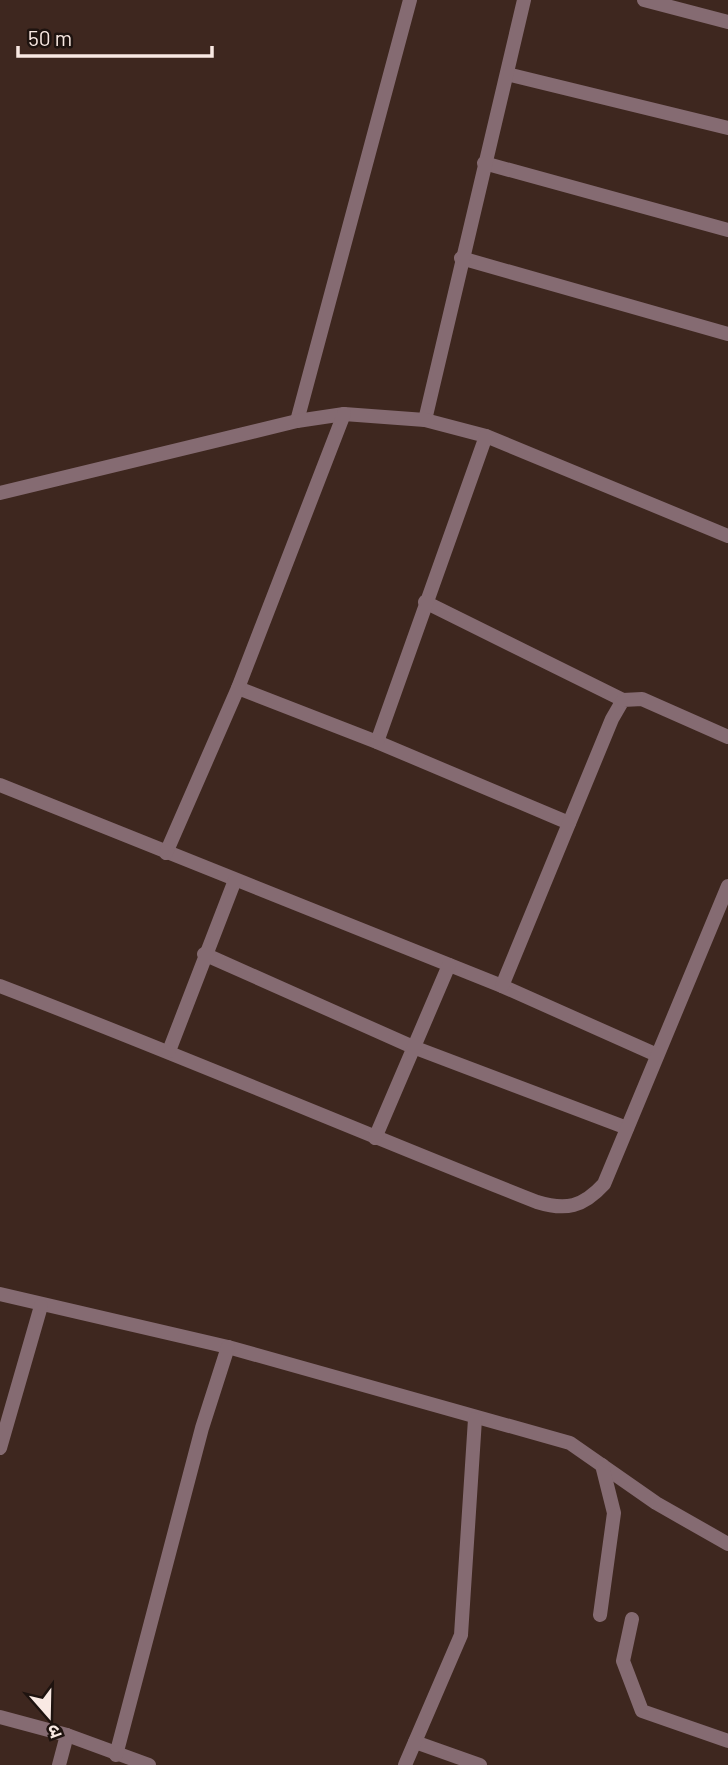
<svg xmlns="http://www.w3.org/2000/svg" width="728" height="1765" viewBox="0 0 728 1765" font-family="Barlow,'Noto Sans Devanagari',sans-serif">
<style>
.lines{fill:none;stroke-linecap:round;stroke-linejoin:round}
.street{stroke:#856b72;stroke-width:14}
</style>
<rect width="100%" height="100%" fill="#3e271f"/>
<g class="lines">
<g class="street">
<polyline points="644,0 728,22"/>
<polyline points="507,74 728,128"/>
<polyline points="484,163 728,230"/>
<polyline points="461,258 728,334"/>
<polyline points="425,420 524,0"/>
<polyline points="297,421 410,0"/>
<polyline points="0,493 297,421 344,414 425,420 486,436 728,536"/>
<polyline points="425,602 623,700"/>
<polyline points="238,688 377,742 569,823"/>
<polyline points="377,742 486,436"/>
<polyline points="0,785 502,986 657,1055"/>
<polyline points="166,853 238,688 344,414"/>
<polyline points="204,954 413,1047 627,1128"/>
<path d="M0,986C180,1055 358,1131 537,1202C566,1211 583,1207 604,1184L728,886"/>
<polyline points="502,986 612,719 623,700 642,699 728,737"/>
<polyline points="169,1051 235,880"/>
<polyline points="375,1138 449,965"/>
<polyline points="0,1294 228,1347 570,1443 656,1503 728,1544"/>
<polyline points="0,1448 41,1306"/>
<polyline points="600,1615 614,1513 602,1465"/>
<polyline points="632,1619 623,1661 642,1711 728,1741"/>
<polyline points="0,1717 67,1735 149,1765"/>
<polyline points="415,1742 480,1765"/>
<polyline points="116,1755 202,1428 228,1347"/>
<polyline points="59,1765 67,1735"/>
<polyline points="405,1765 461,1635 475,1419"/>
</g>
</g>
<g transform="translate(49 1716) rotate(160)" stroke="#1e130f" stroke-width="5" paint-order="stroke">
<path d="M0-5L12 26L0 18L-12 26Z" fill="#f9e9e3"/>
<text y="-10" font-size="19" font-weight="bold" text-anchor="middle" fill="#f9e9e3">उ</text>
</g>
<path d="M18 46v10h194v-10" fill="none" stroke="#f9e9e3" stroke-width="3.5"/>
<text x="28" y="46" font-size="21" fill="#f9e9e3" stroke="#1e130f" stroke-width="5" paint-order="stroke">50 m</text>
</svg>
